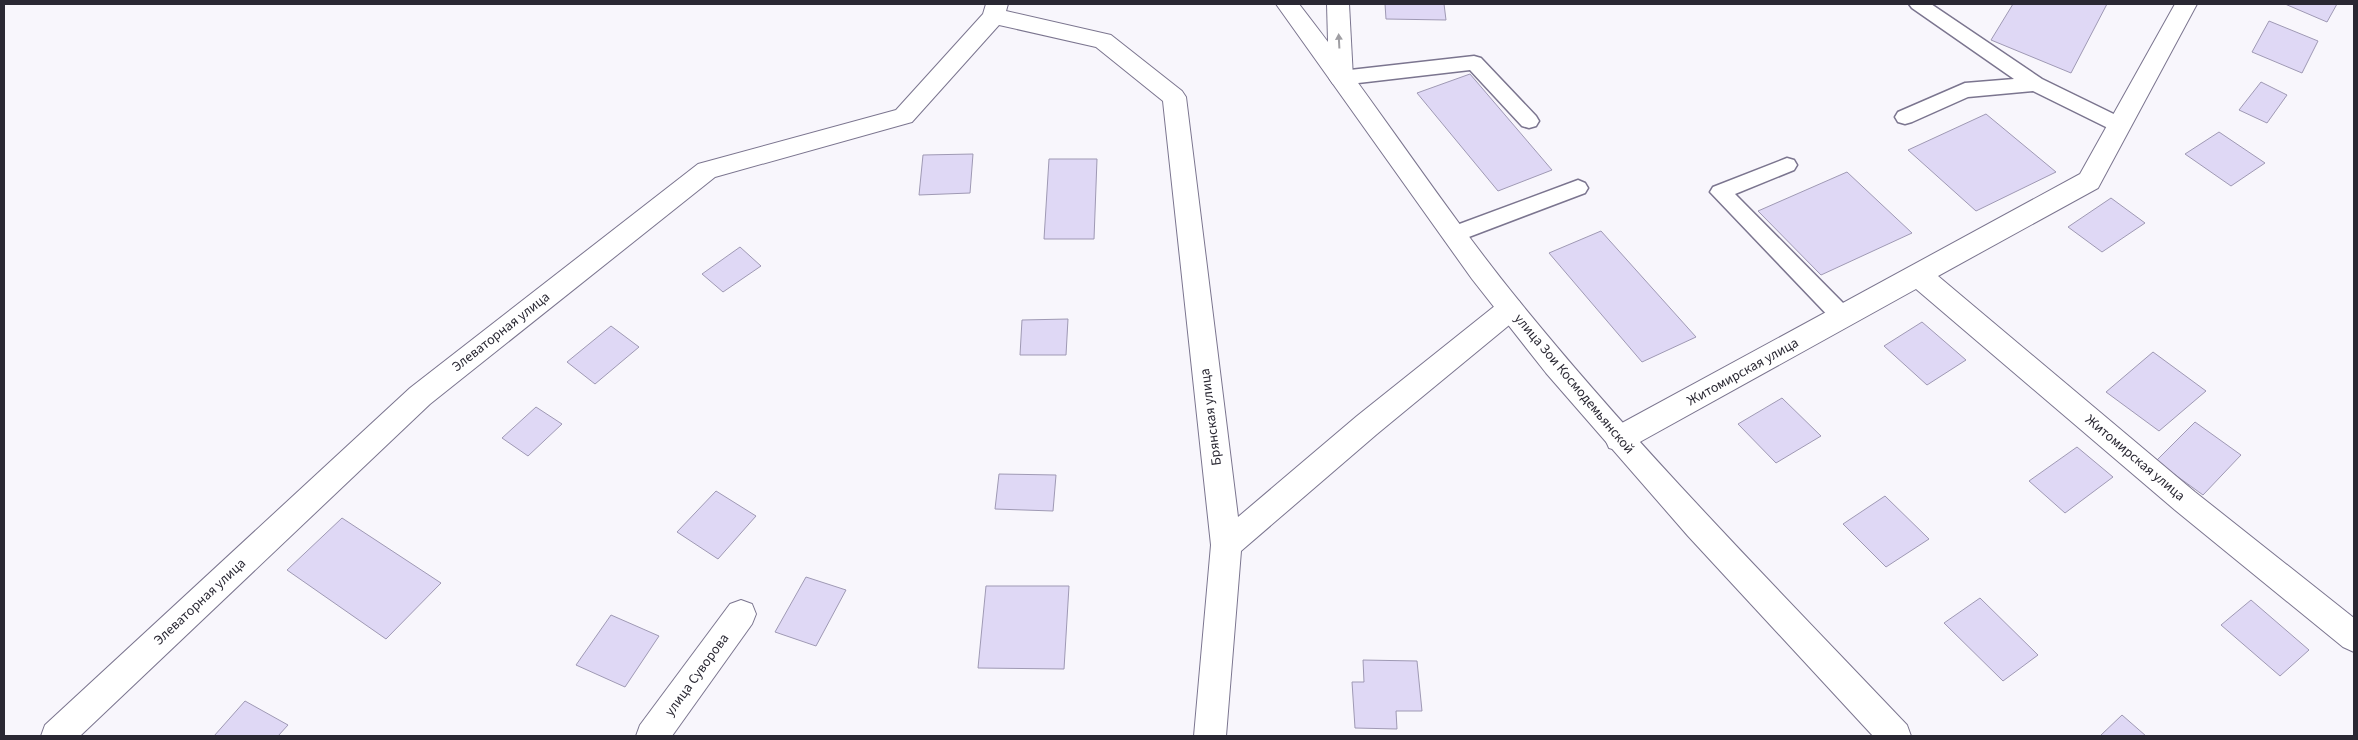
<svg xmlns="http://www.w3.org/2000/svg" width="2358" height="740" viewBox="0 0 2358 740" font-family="'Source Sans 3',sans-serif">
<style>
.building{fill:#dfd8f5;stroke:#9f99b4}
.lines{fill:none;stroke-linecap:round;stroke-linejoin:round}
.lane-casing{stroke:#7b758f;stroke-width:3}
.street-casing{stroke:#7b758f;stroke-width:2}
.secondary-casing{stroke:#7b758f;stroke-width:2}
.primary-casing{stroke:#7b758f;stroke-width:2}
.lane{fill:#fff;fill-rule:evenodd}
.street{fill:#fff;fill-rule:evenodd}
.secondary{fill:#fff;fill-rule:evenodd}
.primary{fill:#fff;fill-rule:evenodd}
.oneway{fill:#9f9ea3}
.labels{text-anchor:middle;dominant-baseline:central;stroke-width:5;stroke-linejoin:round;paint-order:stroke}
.street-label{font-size:14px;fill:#2a2833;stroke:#fff}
</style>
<rect width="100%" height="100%" fill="#f8f6fc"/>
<g class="building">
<polygon points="1385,4 1444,4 1446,20 1386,19"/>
<polygon points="2013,4 2107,4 2071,73 1991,40"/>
<polygon points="2285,4 2337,4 2327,22"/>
<polygon points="2269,21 2318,41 2302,73 2252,52"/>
<polygon points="1470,74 1552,170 1498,191 1417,93"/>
<polygon points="2261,82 2287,95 2267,123 2239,110"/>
<polygon points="1986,114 2056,172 1976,211 1908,150"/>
<polygon points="2219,132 2265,163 2231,186 2185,154"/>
<polygon points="973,154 970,193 919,195 923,155"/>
<polygon points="1049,159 1097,159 1094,239 1044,239"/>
<polygon points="1847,172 1912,233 1821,275 1758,211"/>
<polygon points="2111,198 2145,223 2102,252 2068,227"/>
<polygon points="1601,231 1696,337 1642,362 1549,253"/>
<polygon points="740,247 761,266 723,292 702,274"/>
<polygon points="1068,319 1066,355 1020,355 1022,320"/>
<polygon points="1922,322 1966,360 1927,385 1884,346"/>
<polygon points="611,326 639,347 595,384 567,362"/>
<polygon points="2153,352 2206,391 2159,431 2106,392"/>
<polygon points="1782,398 1821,436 1776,463 1738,424"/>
<polygon points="536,407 562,424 528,456 502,438"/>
<polygon points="2195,422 2241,455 2203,495 2156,461"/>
<polygon points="2077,447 2113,477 2065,513 2029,481"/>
<polygon points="999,474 1056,475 1053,511 995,509"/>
<polygon points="716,491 756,516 718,559 677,532"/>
<polygon points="1885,496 1929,539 1886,567 1843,524"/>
<polygon points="342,518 441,583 386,639 287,570"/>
<polygon points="806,577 846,590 816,646 775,632"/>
<polygon points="986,586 1069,586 1064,669 978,668"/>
<polygon points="1980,598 2038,655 2003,681 1944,623"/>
<polygon points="2251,600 2309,650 2280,676 2221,625"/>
<polygon points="611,615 659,636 625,687 576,665"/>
<polygon points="1363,660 1417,661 1422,711 1396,711 1397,729 1355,728 1352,682 1364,682"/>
<polygon points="245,701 288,725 278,736 214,736"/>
<polygon points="2122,715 2146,736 2100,736"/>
</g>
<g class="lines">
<defs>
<g id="lane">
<polygon points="1909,4 1931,4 2042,79 2126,120 2129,125 2126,130 2119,132 2112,130 2033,91 1968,97 1912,122 1905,124 1898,122 1895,117 1898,112 1965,83 2014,79 1912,8"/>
<polygon points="1474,56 1481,58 1536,116 1539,121 1536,126 1529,128 1522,126 1470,70 1341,85 1334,83 1331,78 1334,73 1341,71"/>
<polygon points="1787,158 1794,160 1797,165 1794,170 1735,194 1851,311 1854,317 1851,323 1843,326 1835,323 1710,192 1713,187"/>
<polygon points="1578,180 1585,183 1588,188 1585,193 1453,243 1446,241 1443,235 1446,229"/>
</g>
<g id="street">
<polygon points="986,4 1008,4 1006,11 1111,35 1182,91 1186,97 1238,517 1357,416 1501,301 1510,298 1519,301 1523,309 1519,317 1377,434 1241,551 1226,736 1194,736 1211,545 1163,101 1096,47 999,25 912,122 715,177 430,404 80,736 41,736 45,725 410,388 698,164 896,110 983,14"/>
<polygon points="2175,4 2197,4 2098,188 1938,276 2195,492 2354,618 2354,652 2343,647 2175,510 1916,289 1629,448 1619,451 1609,448 1605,439 1609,430 2080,174"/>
<polygon points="741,600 752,604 756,614 752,624 672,736 636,736 640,725 730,604"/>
</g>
<polygon id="secondary" points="1327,4 1349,4 1353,78 1349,84 1341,86 1333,84 1329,78"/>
<path id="primary" d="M1276,4H1299C1375,101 1441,205 1519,301C1640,450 1775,586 1907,725L1911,736H1873L1688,536L1546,373L1472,279Z"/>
</defs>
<use href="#lane" class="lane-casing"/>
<use href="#street" class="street-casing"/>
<use href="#secondary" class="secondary-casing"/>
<use href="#primary" class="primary-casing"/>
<use href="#lane" class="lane"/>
<use href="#street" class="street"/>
<use href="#secondary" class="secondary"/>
<use href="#primary" class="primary"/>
</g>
<defs><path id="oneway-solid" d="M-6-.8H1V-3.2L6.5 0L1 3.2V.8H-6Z" transform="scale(1.25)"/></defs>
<use class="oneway" href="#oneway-solid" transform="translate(1339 41) rotate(-93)"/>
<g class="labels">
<g class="street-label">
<text transform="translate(501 332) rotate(-38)">Элеваторная улица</text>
<text transform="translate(1743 372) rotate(-29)">Житомирская улица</text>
<text transform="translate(1574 384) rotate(50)">улица Зои Космодемьянской</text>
<text transform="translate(1211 417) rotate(-97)">Брянская улица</text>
<text transform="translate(2135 458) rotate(40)">Житомирская улица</text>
<text transform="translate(200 602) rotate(-43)">Элеваторная улица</text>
<text transform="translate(697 675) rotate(-54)">улица Суворова</text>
</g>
</g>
<rect width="2358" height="740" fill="none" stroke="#2a2833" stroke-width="10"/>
</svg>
